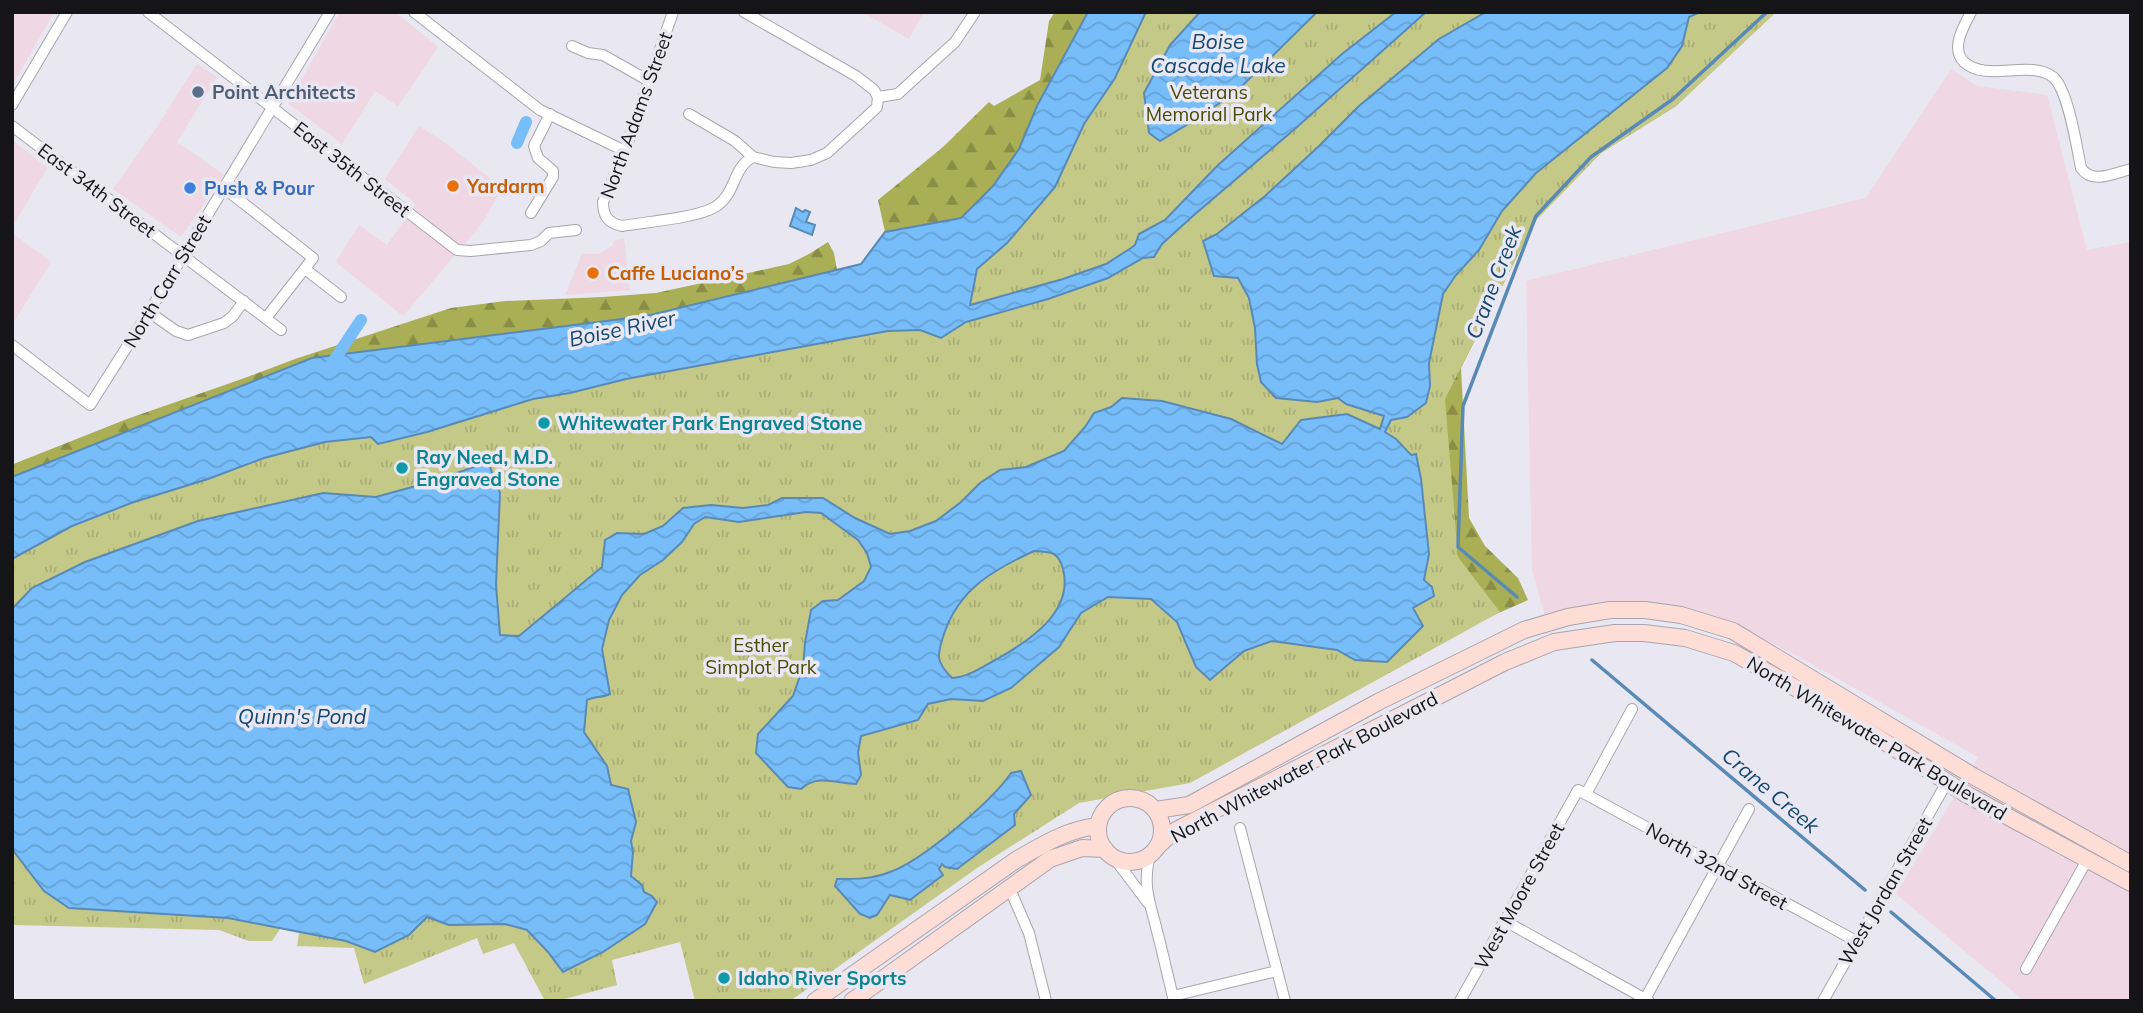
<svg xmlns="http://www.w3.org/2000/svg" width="2143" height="1013" viewBox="0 0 2143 1013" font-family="Mulish,sans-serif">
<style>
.commercial{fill:#efd7e3}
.forest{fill:url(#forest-firs)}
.park{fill:url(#park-tufts)}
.water{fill:url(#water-waves);stroke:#598ab6;stroke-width:2;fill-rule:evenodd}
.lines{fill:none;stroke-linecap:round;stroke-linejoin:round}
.stream{stroke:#598ab6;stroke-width:3.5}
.canal{stroke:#76bdfa;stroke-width:12}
.street-casing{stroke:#a7a5ae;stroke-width:12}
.secondary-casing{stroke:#a7a5ae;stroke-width:18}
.street{stroke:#fff;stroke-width:10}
.secondary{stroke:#fdddd6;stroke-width:16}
.service-dot{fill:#5c6f8a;stroke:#e9e7f1;stroke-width:2.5}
.food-dot{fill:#e8710a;stroke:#e9e7f1;stroke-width:2.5}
.shop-dot{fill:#3f7fe0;stroke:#e9e7f1;stroke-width:2.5}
.culture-dot{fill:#0f9aa8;stroke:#e9e7f1;stroke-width:2.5}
.labels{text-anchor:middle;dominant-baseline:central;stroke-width:7;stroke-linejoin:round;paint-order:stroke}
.service-label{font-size:19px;font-weight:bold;fill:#4e5e75;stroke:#e9e7f1;text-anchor:start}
.park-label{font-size:19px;fill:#484b02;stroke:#e9e7f1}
.street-label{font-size:19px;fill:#151417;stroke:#e9e7f1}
.food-label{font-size:19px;font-weight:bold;fill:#c56008;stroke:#e9e7f1;text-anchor:start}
.shop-label{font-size:19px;font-weight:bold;fill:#366cbe;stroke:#e9e7f1;text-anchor:start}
.culture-label{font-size:19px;font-weight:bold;fill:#0d838f;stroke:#e9e7f1;text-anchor:start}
.water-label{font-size:21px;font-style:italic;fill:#13476f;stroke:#e9e7f1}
</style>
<defs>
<pattern id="forest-firs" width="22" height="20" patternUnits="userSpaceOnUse" patternTransform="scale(1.75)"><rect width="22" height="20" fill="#aaaf55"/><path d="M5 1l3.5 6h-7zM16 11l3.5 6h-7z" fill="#898d45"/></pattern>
<pattern id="park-tufts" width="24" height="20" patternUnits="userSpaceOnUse" patternTransform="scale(1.75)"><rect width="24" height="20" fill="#c4c988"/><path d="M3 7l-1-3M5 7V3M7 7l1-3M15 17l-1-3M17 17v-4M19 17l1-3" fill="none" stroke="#a8ac75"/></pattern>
<pattern id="water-waves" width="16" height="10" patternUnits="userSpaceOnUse" patternTransform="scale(1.75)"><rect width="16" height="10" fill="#76bdfa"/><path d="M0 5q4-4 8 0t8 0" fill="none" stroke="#65a2d6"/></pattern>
</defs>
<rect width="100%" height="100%" fill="#e9e7f1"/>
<g class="commercial">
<polygon points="12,12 54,12 12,86"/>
<polygon points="340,12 395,12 438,47 398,106 375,91 342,144 288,103"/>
<polygon points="862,12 924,12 909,39"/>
<polygon points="197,64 217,77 177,142 224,175 181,237 113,189 157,127"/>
<polygon points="1951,69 1977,86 2047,95 2087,250 2131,242 2131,1001 2020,1001 2021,998 1896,894 1978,757 1799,657 1731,622 1650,603 1545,616 1532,570 1526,281 1866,198"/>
<polygon points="419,126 447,144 502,188 483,222 403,316 336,262 359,225 387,245 416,204 385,179"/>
<polygon points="12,140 47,168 12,228"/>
<polygon points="12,233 51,262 12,325"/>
<polygon points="624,239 630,290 565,295 582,254 599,254 612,246 615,240"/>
</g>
<g class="forest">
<polygon points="1055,12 1088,12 1037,106 1019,149 993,186 961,218 885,232 878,200 943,147 989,102 994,106 1040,80 1049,21"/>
<polygon points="1776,12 1676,106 1601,153 1535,221 1461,368 1469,518 1485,546 1518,578 1528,600 1387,662 1391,420 1479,250"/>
<polygon points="828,242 834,253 837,270 646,316 312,358 12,477 12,465 16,463 127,419 239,380 295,359 451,308 505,301 603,297 656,293 789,264 809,254"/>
</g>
<polygon class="park" points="1144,12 1776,12 1676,106 1601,153 1535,221 1445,399 1458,557 1500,612 1190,783 1079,803 977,868 790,1001 695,1001 680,942 612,960 617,985 557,1001 545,1001 514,943 483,954 477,938 364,984 354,948 297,946 299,933 280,929 272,941 249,941 219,930 12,925 12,559 72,526 134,502 208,479 264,458 325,442 371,436 379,443 427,432 533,399 570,393 626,379 888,331 920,330 969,306 977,269 1007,243 1055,187 1084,124 1115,78"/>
<g class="water">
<polygon points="1088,12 1146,12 1115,78 1084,124 1055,187 1007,243 977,269 970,305 1063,279 1106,264 1131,248 1135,245 1139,234 1165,220 1217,166 1342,54 1396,12 1426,12 1297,127 1194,215 1162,244 1154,257 1143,258 1108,278 1048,299 966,322 941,338 920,330 888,331 626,379 570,393 533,399 427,432 378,444 371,437 325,442 264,458 208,479 134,502 72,526 12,559 12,477 312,358 646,316 861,264 885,232 961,218 993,186 1019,149 1037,106"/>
<polygon points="1200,12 1317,12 1239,89 1203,115 1160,141 1149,133 1144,93 1170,45"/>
<path d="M1486,12H1700L1689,17L1682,46L1667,68L1536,173L1502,211L1479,250L1456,275L1443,294L1429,363L1430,386L1426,403L1407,417L1391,420L1385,432L1396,439L1411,455L1416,454L1421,479L1429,554L1424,580L1432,587L1434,596L1413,608L1423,626L1387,662L1355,660L1337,650L1272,641L1244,651L1210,680L1196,667L1177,622L1151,599L1108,597L1081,613L1059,647L1011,688L983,701L951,699L928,704L918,720L861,736L858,753L861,775L856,784C836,783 817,774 801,789L788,787L756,753L758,734L793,696L803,667L805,643L811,610L823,601L838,600L864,581L871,567L867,553L858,540L821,513L806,512L739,522L705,517L694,524L682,542L663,560L640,575L622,595L609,620L602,649L610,694C602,698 595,696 587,700L584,732L607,766L611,785L628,789L636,822L631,841L633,852L631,876L642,885L644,892L652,896L657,902L645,924L603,952L563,972L548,952L527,930L505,924L449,925L427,917L409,935L375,952L346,941L228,918L69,908L44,891L12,849V609L32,588L85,562L198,521L323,493L376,497L434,481L488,462L500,493L496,585L500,635L519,636L602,567L605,540L617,533L644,534L663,526L683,508L711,505L743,508L768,505L782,498H823L855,518L890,534L910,531L936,521L961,502L980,483L1000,470L1026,467L1064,451L1085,427L1094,413L1111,407L1122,398L1162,401L1231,419L1282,444L1301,420L1347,414L1380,429L1384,416L1346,404L1338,398L1317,402L1276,398L1261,382L1257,364L1255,328L1249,298L1238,278L1214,276L1203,241L1217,234L1265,196L1318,147L1359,106L1439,39ZM1034,551C1051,552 1058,551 1063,569C1074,612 1029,641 997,659C982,667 969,677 952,678C935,661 937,655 944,634C959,589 993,570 1034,551Z"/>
<polygon points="796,208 803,212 805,210 810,212 806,222 815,225 812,235 790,226"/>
<path d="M1021,771L1031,795L1014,814L1015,825L957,869L945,867L942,864L939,869L943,875L910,900L890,895L877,915L870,918L860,914L835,886L837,879C856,879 873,879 890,872C922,861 993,800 1011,773Z"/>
</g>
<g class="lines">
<g class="stream">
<polyline points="1517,597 1458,547 1463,406 1536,216 1591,157 1673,99 1767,12"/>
<polyline points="1592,660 1865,890"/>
<polyline points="1891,912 1996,1001"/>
</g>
<g class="canal">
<polyline points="517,143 526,122"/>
<polyline points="329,368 361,320"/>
</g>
<defs>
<g id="street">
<polyline points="148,12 457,250 471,251 531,245 541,241 549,233 576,230"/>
<polyline points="414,12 540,110 625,151"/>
<path d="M673,12L625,151L603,202C603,216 608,223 622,226C645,222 701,218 718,205C736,192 733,167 753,157"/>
<polyline points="744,12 856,76 874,90 878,97"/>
<path d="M1971,12C1964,26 1950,48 1964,62C1987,83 2029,59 2053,77C2068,89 2077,148 2081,168C2092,185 2115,173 2131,169"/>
<polyline points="572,46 588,53 603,55 649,81"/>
<polyline points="878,97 898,94 901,91 955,42 975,12"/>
<polyline points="12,105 67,12"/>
<polyline points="689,114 735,141 753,157 774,162 791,163 811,160 827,153 873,111 877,107 878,97"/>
<polyline points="12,126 281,330"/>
<polyline points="224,188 313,258 266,318"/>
<polyline points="531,213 553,177 553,171 538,158 534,146 550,114"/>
<polyline points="305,269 341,297"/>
<polyline points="149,312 176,331 188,335 224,323 233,316 244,301"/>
<polyline points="12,345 90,405 149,312 330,12"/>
<polyline points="1586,794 1632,709"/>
<polyline points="1240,828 1285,1001"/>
<path d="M1150,855C1142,886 1150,902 1157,931C1163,954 1168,977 1174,1001"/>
<polyline points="1114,858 1148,903"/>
<polyline points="1009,887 1029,933 1046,1001"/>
<polyline points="1505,921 1649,1001"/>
<polyline points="2026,969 2087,860"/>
<polyline points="1173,996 1277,971"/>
<polyline points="1460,1001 1578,790 1856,941"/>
<polyline points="1644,1001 1749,809"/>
<polyline points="1823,1001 1947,782"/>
</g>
<g id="secondary">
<circle cx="1130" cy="830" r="32"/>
<polyline points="1156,810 1189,805 1378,702 1524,630 1568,617 1610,610 1645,610 1681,615 1733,631 1973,776 2131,864"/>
<polyline points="1158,846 1173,832 1184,826 1505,662 1554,642 1615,633 1644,633 1685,638 1724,650 1734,653 1843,715 1964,793 2131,883"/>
<path d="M815,1001L1016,860C1042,845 1068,829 1098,826"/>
<polyline points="852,1001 1050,859 1082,848 1105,849"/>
</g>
</defs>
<use href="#street" class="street-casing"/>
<use href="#secondary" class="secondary-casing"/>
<use href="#street" class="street"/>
<use href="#secondary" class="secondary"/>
</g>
<circle class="service-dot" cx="198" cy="92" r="7"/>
<g class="food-dot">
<circle cx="453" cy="186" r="7"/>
<circle cx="593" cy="273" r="7"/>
</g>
<circle class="shop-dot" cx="190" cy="188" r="7"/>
<g class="culture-dot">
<circle cx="544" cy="423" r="7"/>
<circle cx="402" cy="468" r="7"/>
<circle cx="724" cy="978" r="7"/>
</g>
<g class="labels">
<g class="service-label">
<text x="212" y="92">Point Architects</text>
</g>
<g class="park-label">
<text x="1209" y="92">Veterans<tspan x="1209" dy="22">Memorial Park</tspan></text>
<text x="761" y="645">Esther<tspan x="761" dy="22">Simplot Park</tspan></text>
</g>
<g class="street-label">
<text transform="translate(636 115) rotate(-70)">North Adams Street</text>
<text transform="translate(352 169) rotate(38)">East 35th Street</text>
<text transform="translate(97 190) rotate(37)">East 34th Street</text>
<text transform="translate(167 281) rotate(-59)">North Carr Street</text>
<text transform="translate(1877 738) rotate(31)">North Whitewater Park Boulevard</text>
<text transform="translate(1304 767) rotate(-28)">North Whitewater Park Boulevard</text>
<text transform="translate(1717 866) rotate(29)">North 32nd Street</text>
<text transform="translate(1885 891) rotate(-60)">West Jordan Street</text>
<text transform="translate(1519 896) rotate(-61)">West Moore Street</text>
</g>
<g class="food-label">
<text x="467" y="186">Yardarm</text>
<text x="607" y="273">Caffe Luciano’s</text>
</g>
<g class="shop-label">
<text x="204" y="188">Push &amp; Pour</text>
</g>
<g class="culture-label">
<text x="558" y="423">Whitewater Park Engraved Stone</text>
<text x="416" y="457">Ray Need, M.D.<tspan x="416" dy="22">Engraved Stone</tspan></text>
<text x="738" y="978">Idaho River Sports</text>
</g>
<g class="water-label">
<text x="1218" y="41">Boise<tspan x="1218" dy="24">Cascade Lake</tspan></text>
<text transform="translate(1493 282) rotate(-69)">Crane Creek</text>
<text transform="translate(622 328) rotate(-12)">Boise River</text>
<text x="302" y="716">Quinn's Pond</text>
<text transform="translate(1771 790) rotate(40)">Crane Creek</text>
</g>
</g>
<rect width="2143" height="1013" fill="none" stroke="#151417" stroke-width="28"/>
</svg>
